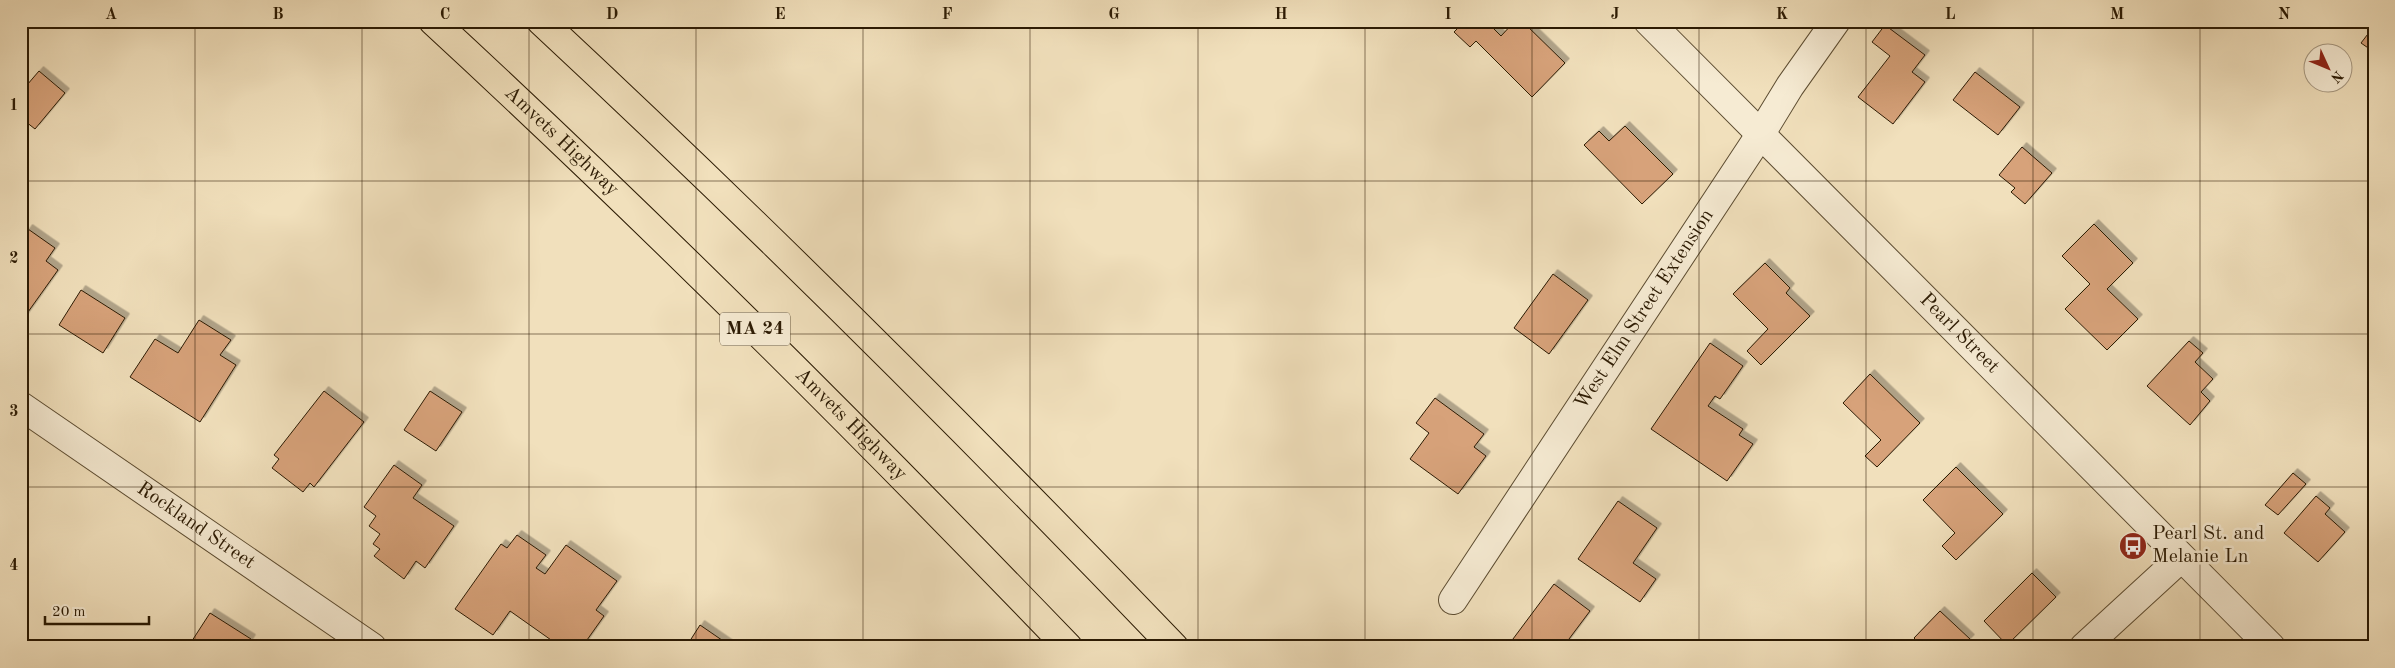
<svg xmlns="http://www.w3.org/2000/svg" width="2395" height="668" viewBox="0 0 2395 668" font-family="'Old Standard TT',serif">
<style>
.building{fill:#d7a27a;stroke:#2b1a03;filter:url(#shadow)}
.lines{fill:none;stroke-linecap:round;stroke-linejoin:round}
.minor-casing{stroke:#5c4c31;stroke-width:30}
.tertiary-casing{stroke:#5c4c31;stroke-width:30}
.motorway-casing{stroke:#2b1a03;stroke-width:30}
.minor{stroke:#f6ebd3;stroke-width:28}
.tertiary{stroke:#f6ebd3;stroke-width:28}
.motorway{stroke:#f1e0bc;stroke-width:28}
.grid{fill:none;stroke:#2b1a03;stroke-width:1;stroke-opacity:0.55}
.labels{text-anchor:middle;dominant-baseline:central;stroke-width:5;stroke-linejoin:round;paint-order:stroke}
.shield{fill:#f6ebd3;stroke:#685941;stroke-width:1}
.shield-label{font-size:19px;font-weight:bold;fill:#2b1a03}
.street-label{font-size:20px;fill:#2b1a03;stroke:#f6ebd3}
.poi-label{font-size:20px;fill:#2b1a03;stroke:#f6ebd3;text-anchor:start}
.neatline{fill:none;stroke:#2b1a03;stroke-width:2}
.grid-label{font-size:16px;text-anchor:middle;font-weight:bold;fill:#2b1a03}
</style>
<defs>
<filter id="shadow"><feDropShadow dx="4.5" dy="-4.5" stdDeviation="0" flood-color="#0004"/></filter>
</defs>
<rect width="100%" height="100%" fill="#f1e0bc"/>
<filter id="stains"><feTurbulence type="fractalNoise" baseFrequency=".004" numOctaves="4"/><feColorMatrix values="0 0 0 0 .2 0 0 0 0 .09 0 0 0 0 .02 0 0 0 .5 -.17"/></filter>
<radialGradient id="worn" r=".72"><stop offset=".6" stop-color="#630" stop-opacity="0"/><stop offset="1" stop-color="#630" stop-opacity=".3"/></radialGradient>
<g class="building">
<polygon points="1465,21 1494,21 1490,25 1501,36 1515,21 1522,21 1565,63 1532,97 1476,41 1470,47 1454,32"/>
<polygon points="1885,25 1925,55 1912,72 1925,82 1893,124 1858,97 1890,56 1872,42"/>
<polygon points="2374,26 2374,52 2361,43"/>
<polygon points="39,71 65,93 35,129 21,118 21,92"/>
<polygon points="1975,72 2020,107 1998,135 1953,100"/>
<polygon points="1625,126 1673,174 1642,204 1584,145 1599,131 1609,141"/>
<polygon points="2022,147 2052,173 2025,204 2011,192 2015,188 1999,175"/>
<polygon points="2094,224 2133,263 2107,289 2138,319 2107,350 2065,309 2090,284 2062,256"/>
<polygon points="28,229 55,248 46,261 58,270 23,319 21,239"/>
<polygon points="1765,263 1790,288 1786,293 1810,316 1761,365 1747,351 1768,329 1733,294"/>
<polygon points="1553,274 1588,300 1549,354 1514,328"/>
<polygon points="81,290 125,318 103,353 59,325"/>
<polygon points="199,320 231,340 220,355 236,365 200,422 130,377 155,339 178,353"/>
<polygon points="2189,341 2203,353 2195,362 2213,379 2201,392 2210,401 2190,425 2147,386"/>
<polygon points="1710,343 1743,366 1720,399 1715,396 1708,406 1743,429 1739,435 1753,444 1727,481 1651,429"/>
<polygon points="1870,374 1920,423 1877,467 1865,456 1881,440 1843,403"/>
<polygon points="324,391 364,422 314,487 310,483 303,492 272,468 279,459 274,455"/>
<polygon points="430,391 462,412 436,451 404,430"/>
<polygon points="1435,398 1484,434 1474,447 1486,456 1458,494 1410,459 1429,433 1416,423"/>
<polygon points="394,465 422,485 413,498 454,526 425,568 416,561 404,579 374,556 380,549 373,544 380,534 369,526 376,516 364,507"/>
<polygon points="1956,467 2003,514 1956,560 1942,546 1955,533 1923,500"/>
<polygon points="2293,473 2306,484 2278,515 2265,505"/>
<polygon points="2316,496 2330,508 2325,514 2345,532 2318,562 2284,533"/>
<polygon points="1618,501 1657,528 1633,563 1656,579 1640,602 1578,559"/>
<polygon points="517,535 546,555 536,568 545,574 566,545 617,581 596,610 604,616 582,647 561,647 510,611 493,635 455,609 501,544 507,548"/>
<polygon points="2032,573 2056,597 2007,645 1984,621"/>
<polygon points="1554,584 1590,611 1563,647 1507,647"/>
<polygon points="1940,611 1970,639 1962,647 1923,647 1914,638"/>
<polygon points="210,613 251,639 246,647 188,647"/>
<polygon points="700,625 732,647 686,647"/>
</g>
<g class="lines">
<defs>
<g id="minor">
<path id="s1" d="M21,406L372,647"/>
<path id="s2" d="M1453,600L1760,135"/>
<polyline points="2084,647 2181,558"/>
</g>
<g id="tertiary">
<path id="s3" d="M1648,21L2271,647"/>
<polyline points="1760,135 1790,86 1836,21"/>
</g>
<g id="motorway">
<path id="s4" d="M433,21C652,223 862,433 1068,647"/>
<path d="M541,21C758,223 969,433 1174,647"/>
</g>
</defs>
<use href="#minor" class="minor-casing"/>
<use href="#tertiary" class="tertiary-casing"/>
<use href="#motorway" class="motorway-casing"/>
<use href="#minor" class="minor"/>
<use href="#tertiary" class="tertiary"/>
<use href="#motorway" class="motorway"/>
</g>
<path class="grid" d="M195,21V647M362,21V647M529,21V647M696,21V647M863,21V647M1030,21V647M1198,21V647M1365,21V647M1532,21V647M1699,21V647M1866,21V647M2033,21V647M2200,21V647M21,181H2374M21,334H2374M21,487H2374"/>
<defs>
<symbol id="bus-disc" viewBox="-11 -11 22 22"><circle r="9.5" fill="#8f2418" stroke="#f6ebd3"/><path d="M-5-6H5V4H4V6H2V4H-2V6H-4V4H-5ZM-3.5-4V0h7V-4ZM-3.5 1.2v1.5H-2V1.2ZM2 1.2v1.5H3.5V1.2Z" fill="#fff"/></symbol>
</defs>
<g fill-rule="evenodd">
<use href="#bus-disc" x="2117" y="530" width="32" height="32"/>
</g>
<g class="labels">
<rect class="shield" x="720" y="312.5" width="70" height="33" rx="4"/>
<g class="shield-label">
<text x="755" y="329">MA 24</text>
</g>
<g class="street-label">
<text stroke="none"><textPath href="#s4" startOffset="176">Amvets Highway</textPath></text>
<text stroke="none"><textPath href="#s2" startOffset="348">West Elm Street Extension</textPath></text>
<text stroke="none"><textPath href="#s3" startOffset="441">Pearl Street</textPath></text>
<text stroke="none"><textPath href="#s4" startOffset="581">Amvets Highway</textPath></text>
<text stroke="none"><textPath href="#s1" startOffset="212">Rockland Street</textPath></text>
</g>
<g class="poi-label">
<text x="2152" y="534">Pearl St. and<tspan x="2152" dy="23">Melanie Ln</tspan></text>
</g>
</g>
<rect width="2395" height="668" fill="none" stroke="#f1e0bc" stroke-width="55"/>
<g transform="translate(2328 68) rotate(134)"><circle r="24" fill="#f6ebd3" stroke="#a59780"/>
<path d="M0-4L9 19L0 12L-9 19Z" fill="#8f2418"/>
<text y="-8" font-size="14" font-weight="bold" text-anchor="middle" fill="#2b1a03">N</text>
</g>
<path d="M45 616v8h104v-8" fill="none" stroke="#2b1a03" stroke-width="2.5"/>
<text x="52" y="616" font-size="15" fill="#2b1a03" stroke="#f6ebd3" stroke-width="4" paint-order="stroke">20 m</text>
<rect x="28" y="28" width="2340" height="612" class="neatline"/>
<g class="grid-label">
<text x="111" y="19">A</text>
<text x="278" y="19">B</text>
<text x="445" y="19">C</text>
<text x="612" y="19">D</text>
<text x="780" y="19">E</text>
<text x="947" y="19">F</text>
<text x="1114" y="19">G</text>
<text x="1281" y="19">H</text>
<text x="1448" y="19">I</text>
<text x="1615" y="19">J</text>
<text x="1782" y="19">K</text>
<text x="1950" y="19">L</text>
<text x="2117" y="19">M</text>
<text x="2284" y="19">N</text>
<text x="14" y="110">1</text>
<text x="14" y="263">2</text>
<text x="14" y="416">3</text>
<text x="14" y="570">4</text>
</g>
<rect width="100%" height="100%" filter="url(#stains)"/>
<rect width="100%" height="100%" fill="url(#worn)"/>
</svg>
